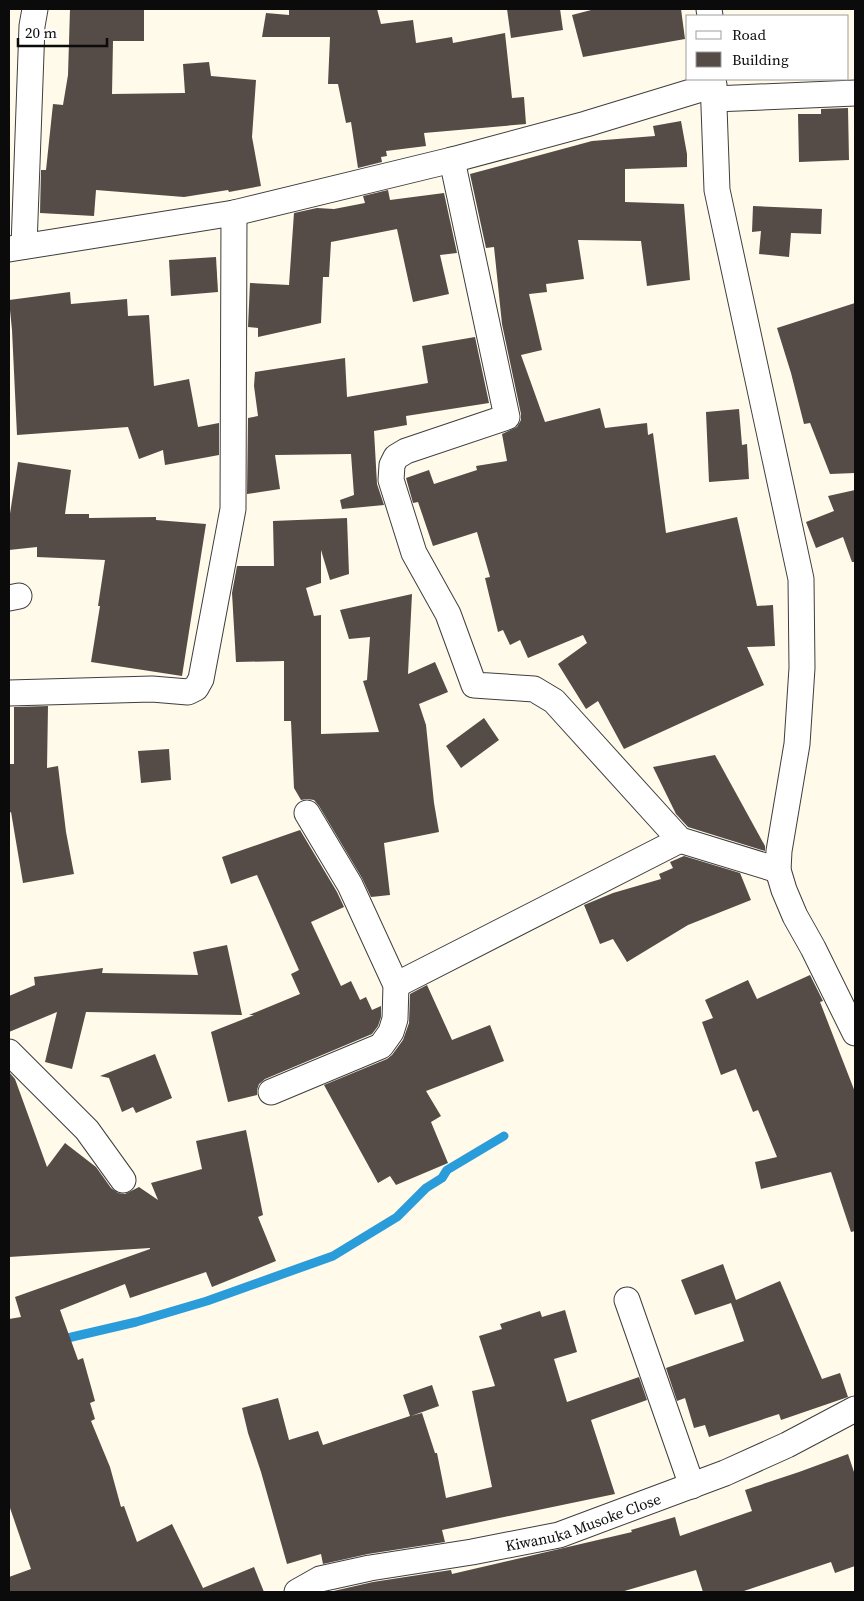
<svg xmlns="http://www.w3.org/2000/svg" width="864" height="1601" viewBox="0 0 864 1601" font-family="'Source Serif 4',serif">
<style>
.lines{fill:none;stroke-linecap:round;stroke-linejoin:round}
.stream{stroke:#2a9cd9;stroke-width:9}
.building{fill:#554b47}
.minor-casing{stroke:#3e3e3e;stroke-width:27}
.minor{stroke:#fff;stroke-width:25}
.labels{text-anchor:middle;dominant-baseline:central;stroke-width:5;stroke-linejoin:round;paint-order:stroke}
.street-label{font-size:15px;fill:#0b0b0b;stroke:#fff}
</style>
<rect width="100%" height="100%" fill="#fffae9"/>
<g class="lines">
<polyline class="stream" points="59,1340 136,1322 207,1301 333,1256 397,1217 426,1188 442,1178 447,1170 504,1136"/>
</g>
<g class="building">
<polygon points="70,9 144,9 144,41 113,41 112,94 185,93 183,64 209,62 211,76 256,80 252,137 261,186 229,192 228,190 184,197 96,190 94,216 40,213 41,170 46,170 53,104 63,105 68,75"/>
<polygon points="289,9 377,9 381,24 413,20 416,43 452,37 453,43 505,33 512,98 524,97 526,124 424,133 426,146 386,151 387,156 381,157 382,162 358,168 351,122 346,123 338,84 328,84 330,37 262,37 266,13 289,15"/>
<polygon points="507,9 560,9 563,30 511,38"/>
<polygon points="595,9 681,9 685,39 583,57 572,15"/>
<polygon points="848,108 849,160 799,162 798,114 821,114 821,109"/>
<polygon points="681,121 687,154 687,167 625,169 625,202 684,204 690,280 647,286 641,241 578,240 584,279 546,284 547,292 529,294 542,350 521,355 545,422 600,408 605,428 647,423 648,435 653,433 666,533 737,517 757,606 773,605 775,646 747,647 764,685 624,749 598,701 586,709 558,664 587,643 583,635 528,658 520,640 510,645 503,630 498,632 485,578 490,577 477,532 433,546 418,502 413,503 406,478 429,470 434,484 477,470 476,466 507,461 502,434 517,427 521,420 521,414 502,324 494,247 486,248 470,174 592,141 655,136 653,126"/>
<polygon points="388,190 390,200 444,193 457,253 440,255 449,294 413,302 397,229 331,242 329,277 323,277 321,323 258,337 258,328 248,327 250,283 289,285 294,213 317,208 334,209 365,203 363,196"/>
<polygon points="753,206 822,209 821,234 791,233 789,257 759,254 761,231 752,232"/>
<polygon points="216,257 218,292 171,296 169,260"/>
<polygon points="70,292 71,304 127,299 128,316 149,315 154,386 189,379 198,427 219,423 219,455 165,465 163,450 139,459 128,427 17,435 12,330 9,300"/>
<polygon points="855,303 855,473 830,474 810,423 804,424 791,373 777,328"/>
<polygon points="475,337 489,403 406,416 407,425 374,431 377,484 384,505 342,509 340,500 354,495 351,454 275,455 280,489 247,494 248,418 258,416 254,386 255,372 345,358 347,397 428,383 422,346"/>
<polygon points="739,409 742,445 747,444 749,479 709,482 706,412"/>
<polygon points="18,462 71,470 65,514 89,514 89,518 156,517 156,520 206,524 182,676 91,662 100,606 98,606 105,560 37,557 37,547 9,550 9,520"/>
<polygon points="855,490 855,562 852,562 843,537 816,548 806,522 834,511 828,496"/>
<polygon points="347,518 349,574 330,580 321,550 321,583 306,588 314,616 321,615 321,734 379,732 363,681 367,680 370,637 349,639 340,610 412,594 408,674 435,662 448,692 419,704 426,725 434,803 439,832 384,843 390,895 371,897 362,878 319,806 314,800 307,799 301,800 294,788 291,721 284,721 284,661 236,662 232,593 237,566 274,566 273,521"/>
<polygon points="48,706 47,768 58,766 66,832 74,874 23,883 11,812 9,813 9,764 14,764 14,707"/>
<polygon points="484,718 499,740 461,768 446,746"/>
<polygon points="169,749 171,780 141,783 138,751"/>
<polygon points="715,755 765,846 765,851 688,827 676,814 653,767"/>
<polygon points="300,830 337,892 344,907 311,922 341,986 351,981 360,1000 366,997 372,1010 381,1006 381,1017 378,1026 372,1034 265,1079 259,1084 257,1090 257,1095 228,1102 211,1032 254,1015 249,1015 300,994 291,974 299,970 257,875 231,884 222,857"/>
<polygon points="684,856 740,873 751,900 688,925 627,962 613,939 600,944 584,905 613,893 661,879 659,874 673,868 670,862"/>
<polygon points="227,945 242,1015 86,1012 72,1069 45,1062 57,1012 9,1032 9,996 35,985 34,977 103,968 102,973 198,975 193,952"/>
<polygon points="810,975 823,1001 820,1002 855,1092 855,1231 851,1232 831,1172 761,1189 755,1162 777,1157 758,1110 753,1112 736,1069 721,1075 702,1022 713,1018 705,1000 748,980 757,999"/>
<polygon points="427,985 452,1040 490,1025 504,1061 426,1091 441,1116 431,1122 448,1163 396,1185 390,1176 378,1183 324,1085 387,1059 392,1055 403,1040 409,1023 410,994"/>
<polygon points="155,1054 172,1098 136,1113 133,1107 122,1112 109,1078 100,1076"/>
<polygon points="9,1072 15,1079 47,1167 65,1143 96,1167 111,1188 118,1193 125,1194 139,1187 158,1200 151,1183 202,1169 196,1141 246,1130 263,1215 258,1217 276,1261 212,1287 206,1272 130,1298 125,1284 60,1310 78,1360 83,1358 95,1401 90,1403 95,1419 91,1421 110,1467 121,1507 124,1506 137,1542 172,1524 203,1588 254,1567 264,1592 9,1592 9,1577 31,1569 9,1505 9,1319 21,1317 15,1297 150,1249 150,1248 9,1257"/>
<polygon points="723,1264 736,1300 780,1281 822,1379 840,1373 848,1397 781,1420 779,1414 709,1437 705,1425 694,1428 685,1398 677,1401 666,1368 744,1341 731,1303 695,1315 681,1280"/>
<polygon points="565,1310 577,1352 554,1359 567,1402 639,1377 647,1400 591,1420 615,1494 442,1530 445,1542 368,1554 323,1564 321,1554 287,1564 261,1472 248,1433 242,1408 278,1398 289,1440 318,1431 323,1445 410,1416 403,1395 432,1385 439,1406 411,1416 422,1413 435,1453 437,1453 446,1498 492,1487 472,1391 495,1386 479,1336 502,1329 500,1324 540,1311 542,1317"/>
<polygon points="848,1454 855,1475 855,1566 835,1573 831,1562 741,1592 703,1592 696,1570 621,1592 329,1592 373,1582 451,1570 452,1574 632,1532 631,1530 675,1517 680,1536 752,1511 745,1490 799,1472"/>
</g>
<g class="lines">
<defs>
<g id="minor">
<polyline points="709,9 710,16"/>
<polyline points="713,79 717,190 801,579 802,668 797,744 779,851 778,870 784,890 795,916 813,948 855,1033"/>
<polyline points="714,99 855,93"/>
<polyline points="452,160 507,417 406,451 396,457 392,465 391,480 414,553 448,614 474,685 534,689 554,701 680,840 778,870"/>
<polyline points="24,246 32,26 35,9"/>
<polyline points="9,249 234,213 452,160 586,124 714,85"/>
<polyline points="9,598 19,596"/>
<polyline points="9,693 152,689 188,692 196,688 201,679 233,509 234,213"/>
<polyline points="396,985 680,840"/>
<polyline points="9,1052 87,1130 123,1180"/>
<polyline points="271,1092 381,1046 391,1032 395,1019 396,985 350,885 307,813"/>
<polyline points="627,1300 692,1486"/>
<path id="s1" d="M297,1592L320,1579L370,1568L472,1552L559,1535L725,1473L787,1445L855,1409"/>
</g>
</defs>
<use href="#minor" class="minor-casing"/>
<use href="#minor" class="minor"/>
</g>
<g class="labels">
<g class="street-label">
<text stroke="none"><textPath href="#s1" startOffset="296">Kiwanuka Musoke Close</textPath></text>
</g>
</g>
<rect width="864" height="1601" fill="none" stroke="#0b0b0b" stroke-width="20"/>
<rect x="686" y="15" width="162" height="65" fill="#ffffff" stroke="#9d9d9d"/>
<rect x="696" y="31" width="25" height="8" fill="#ffffff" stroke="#9d9d9d"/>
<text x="732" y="40" font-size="15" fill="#0b0b0b">Road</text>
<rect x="696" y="52" width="25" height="15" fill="#554b47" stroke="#9d9d9d"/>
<text x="732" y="65" font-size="15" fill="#0b0b0b">Building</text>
<path d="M18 38v8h89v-8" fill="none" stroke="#0b0b0b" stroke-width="2.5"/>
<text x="25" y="38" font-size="15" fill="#0b0b0b" stroke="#ffffff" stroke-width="4" paint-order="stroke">20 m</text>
</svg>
